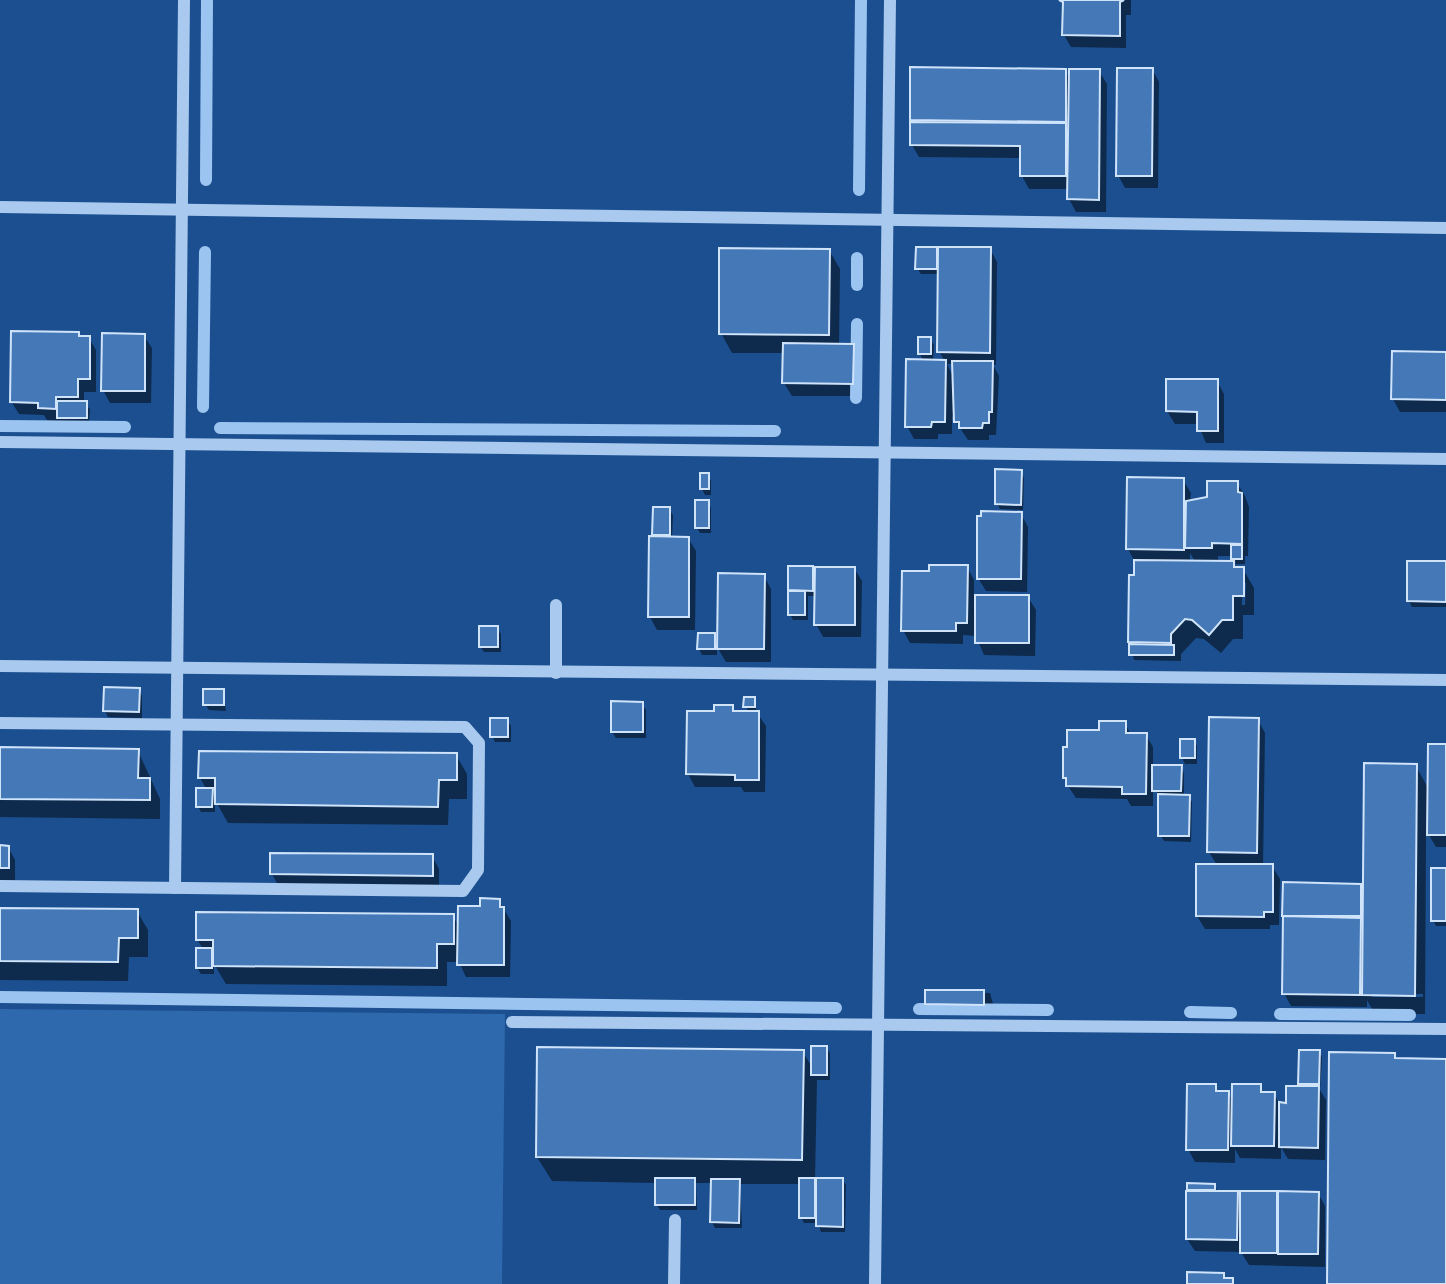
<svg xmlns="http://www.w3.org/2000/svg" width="1446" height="1284" viewBox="0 0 1446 1284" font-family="Poppins,sans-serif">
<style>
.green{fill:#2e69ad}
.shadow{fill:#0007;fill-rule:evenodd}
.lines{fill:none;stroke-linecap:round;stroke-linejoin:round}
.stream{stroke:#9cc4f0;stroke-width:12}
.building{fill:#4478b7;stroke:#cfe3fa;stroke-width:2}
.minor{stroke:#a9c9ee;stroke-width:12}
</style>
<rect width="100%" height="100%" fill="#1b4f8f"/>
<polygon class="green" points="0,1009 505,1014 502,1284 0,1284"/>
<g class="shadow">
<polygon points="1061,0 1131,0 1131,15 1126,15 1126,48 1071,47 1064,35 1064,8"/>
<polygon points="1152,69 1159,82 1158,188 1125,188 1118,175"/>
<polygon points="1065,71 1070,79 1099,71 1107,84 1106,212 1076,212 1069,199 1069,189 1029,189 1022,176 1022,158 919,157 912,145 912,120"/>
<path d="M936,248L940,255L990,249L997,262L996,365H993L999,376L996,435H989V440H968L952,416V434H938V439H914L907,426L924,361L919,353L930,339L934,345L933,361L945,362L939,351L940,274H921L917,268ZM947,364H954V378Z"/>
<polygon points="829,250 840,269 839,346 853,346 860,358 859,396 792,396 784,383 785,353 732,353 721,333"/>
<polygon points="144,336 152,348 151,403 110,403 103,390"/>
<polygon points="80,338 89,338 96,350 96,392 84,392 84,403 90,409 89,423 62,423 47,420 44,415 19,414 11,401"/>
<polygon points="1446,355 1446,412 1400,412 1393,399"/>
<polygon points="1217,381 1224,394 1224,443 1206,443 1198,424 1175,424 1167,411"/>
<polygon points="1021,472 1024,478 1023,510 1000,509 997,504"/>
<polygon points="708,475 711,481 711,495 705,495 702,489"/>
<path d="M1183,480L1191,493L1190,502L1208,499L1237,483L1245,496L1249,507L1248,556H1245V564H1233L1236,569H1243L1254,588V615H1243V639H1233L1221,653L1204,639L1196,638L1181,654V661L1134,660L1130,642L1135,562L1128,549ZM1190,553L1196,563L1190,562ZM1218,556H1233L1236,563H1218ZM1242,580L1246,583L1245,605H1242Z"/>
<polygon points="708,502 711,508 711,533 700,533 697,528"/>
<polygon points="669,509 673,515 672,538 688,538 696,551 695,630 657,630 650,617 654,534"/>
<polygon points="1021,514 1028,527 1027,592 986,591 978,578"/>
<polygon points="1446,563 1446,607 1412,607 1409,601"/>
<polygon points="967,567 974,580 974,596 1028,597 1036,610 1035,656 984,655 976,636 963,635 963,644 910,643 903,630 930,572"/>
<polygon points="790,568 812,568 816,575 854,568 862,581 861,637 823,637 816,624 816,596 808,596 808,620 793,620 790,614"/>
<polygon points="764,576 771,589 771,662 726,662 717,647 717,655 702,655 699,649 714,635 719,643"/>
<polygon points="497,628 501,634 501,652 484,652 480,646"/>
<polygon points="139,690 142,696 142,718 108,717 105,711"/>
<polygon points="223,691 226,711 209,710 205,704"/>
<polygon points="745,699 754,699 757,713 766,726 765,792 744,792 741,787 695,787 688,774 716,713 732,707 735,713 748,713"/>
<polygon points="642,704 646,710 646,738 616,738 612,732"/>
<polygon points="507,720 511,726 511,742 495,742 492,736"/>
<polygon points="1258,720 1265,733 1263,866 1272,866 1280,879 1279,925 1270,925 1270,929 1205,929 1197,916 1217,865 1209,852"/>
<polygon points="1125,723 1131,735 1146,735 1153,747 1153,767 1181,767 1184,773 1184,796 1189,797 1192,802 1191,842 1164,841 1160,835 1160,796 1153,788 1153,806 1131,806 1127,799 1076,798 1068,786 1064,778 1101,732"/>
<polygon points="1194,741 1197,746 1197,764 1185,764 1182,758"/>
<path d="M1446,746V847H1436L1426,830L1425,1014H1375L1367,1000V1007L1291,1006L1284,993V884L1360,885L1365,893L1416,766L1429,790ZM1372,993L1423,994V997H1372Z"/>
<polygon points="0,749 138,751 160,799 160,819 0,817"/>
<polygon points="456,755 467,774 467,799 449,799 448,825 228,823 215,800 215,812 201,812 198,806 207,790 200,778"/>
<polygon points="0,847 8,847 15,860 15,881 0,880"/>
<polygon points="432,856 439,869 439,888 279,887 272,874"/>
<polygon points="1446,870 1446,926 1436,926 1433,920"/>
<polygon points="499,901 511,921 510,977 466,977 459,962 447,962 447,986 226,984 214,964 214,974 201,974 197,968 203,949 197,939 453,916 459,927 482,908"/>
<polygon points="0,909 137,911 148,930 148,957 129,957 128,981 0,980"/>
<polygon points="927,991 990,993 993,1004 987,1004 987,1010 930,1010"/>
<polygon points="826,1047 830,1053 830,1080 817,1080 815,1179 842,1179 846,1185 845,1232 821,1232 818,1223 804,1223 801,1217 801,1184 740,1184 742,1228 715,1228 712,1222 712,1183 696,1183 697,1210 660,1210 657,1205 657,1183 552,1181 537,1157 803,1052 813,1069"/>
<polygon points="1319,1051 1322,1057 1320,1090 1326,1100 1325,1160 1288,1159 1281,1147 1281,1159 1240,1158 1235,1149 1235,1163 1195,1162 1188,1149 1215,1086 1219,1093 1228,1093 1234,1103 1260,1086 1264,1094 1274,1094 1280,1104 1288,1105 1302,1087 1300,1083"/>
<polygon points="1214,1185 1218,1191 1237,1193 1242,1202 1242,1193 1318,1193 1325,1206 1325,1267 1249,1265 1241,1252 1195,1251 1187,1239 1189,1189"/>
</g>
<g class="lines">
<g class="stream">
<polyline points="206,180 207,0"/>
<polyline points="859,190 861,0"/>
<polyline points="857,258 857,285"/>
<polyline points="856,398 857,324"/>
<polyline points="203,407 205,252"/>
<polyline points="0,426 125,427"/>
<polyline points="220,428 775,431"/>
<polyline points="0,997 836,1008"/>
<polyline points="919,1009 1048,1010"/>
<polyline points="1190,1012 1231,1013"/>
<polyline points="1280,1014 1410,1015"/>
</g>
</g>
<g class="building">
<polygon points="1059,0 1124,0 1120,2 1120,36 1062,35 1063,2"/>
<polygon points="910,67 1066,69 1066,122 910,120"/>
<polygon points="1117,68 1153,68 1152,176 1116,176"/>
<polygon points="1069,69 1100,69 1099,200 1067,199"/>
<polygon points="910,122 1066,123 1066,176 1020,176 1020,146 910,145"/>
<polygon points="916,247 937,247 937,269 915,269"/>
<polygon points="938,247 991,247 990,353 937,352"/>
<polygon points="719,248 830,249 829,335 719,334"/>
<polygon points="11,331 79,332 79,336 90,336 90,379 78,379 78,397 56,397 56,409 38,408 38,403 10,402"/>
<polygon points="102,333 145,334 145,391 101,391"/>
<rect x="918" y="337" width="13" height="17"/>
<polygon points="783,343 854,344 853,384 782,383"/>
<polygon points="1392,351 1446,352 1446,400 1391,399"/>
<polygon points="906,359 946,360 945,422 932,422 931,427 905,427"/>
<polygon points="952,361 993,361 992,412 989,412 989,423 983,423 982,428 959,428 959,422 954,422"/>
<polygon points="1166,379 1218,379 1218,431 1197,431 1197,412 1166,411"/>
<rect x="57" y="401" width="30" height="17"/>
<polygon points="995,469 1022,470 1021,505 995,504"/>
<rect x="700" y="473" width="9" height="16"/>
<polygon points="1127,477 1184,478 1184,550 1126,549"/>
<polygon points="1207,481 1238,481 1238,492 1242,493 1242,544 1212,543 1212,548 1185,548 1186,501 1207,497"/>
<rect x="695" y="500" width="14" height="28"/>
<polygon points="653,507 670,507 670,535 652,535"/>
<polygon points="981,511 1022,512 1021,579 977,579 977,516 981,516"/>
<polygon points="649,536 689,537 689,617 648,617"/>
<rect x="1231" y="545" width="11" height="14"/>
<polygon points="1134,560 1234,561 1234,567 1244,567 1244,596 1233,596 1233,620 1222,620 1209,635 1192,620 1185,619 1171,634 1171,643 1128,642 1129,575 1134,575"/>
<polygon points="1407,561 1446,561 1446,602 1407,601"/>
<polygon points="929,565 968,565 967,623 956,623 956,631 901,631 902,571 929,571"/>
<polygon points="788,566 813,566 813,591 788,590"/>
<polygon points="815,567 855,567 855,625 814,625"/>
<polygon points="718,573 765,574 764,649 717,649"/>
<rect x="788" y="591" width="17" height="24"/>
<rect x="975" y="595" width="54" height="48"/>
<rect x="479" y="626" width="19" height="21"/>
<polygon points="698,633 715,633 715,649 697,649"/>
<polygon points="1129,644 1174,645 1174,655 1129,655"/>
<polygon points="104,687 140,688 139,712 103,711"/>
<rect x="203" y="689" width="21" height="16"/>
<polygon points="744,697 755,697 755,707 743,707"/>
<polygon points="611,701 643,702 643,732 611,732"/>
<polygon points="714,705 733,705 733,711 759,711 759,780 735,780 735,775 686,774 687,711 714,711"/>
<polygon points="1209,717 1259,718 1257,853 1207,852"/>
<rect x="490" y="718" width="18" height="19"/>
<polygon points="1099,721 1126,721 1126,733 1147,733 1146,794 1122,794 1122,787 1066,786 1066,778 1063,778 1063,747 1067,747 1067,730 1099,730"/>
<rect x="1180" y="739" width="15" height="19"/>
<polygon points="1428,744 1446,744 1446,835 1427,835"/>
<polygon points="0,747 139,749 138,778 150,778 150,800 0,799"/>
<polygon points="199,751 457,753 457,780 439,780 438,807 215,804 215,778 198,778"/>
<polygon points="1364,763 1417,764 1415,996 1362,995"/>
<polygon points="1152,765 1182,765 1181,791 1152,791"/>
<polygon points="196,788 213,788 212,807 196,807"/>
<polygon points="1158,794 1190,795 1189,836 1158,836"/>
<polygon points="0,845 9,846 9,868 0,868"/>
<polygon points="270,853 433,854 433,876 270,874"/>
<polygon points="1196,864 1273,864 1273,912 1264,912 1264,917 1196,916"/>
<rect x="1431" y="868" width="15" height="53"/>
<polygon points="1283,882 1361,884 1361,916 1282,916"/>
<polygon points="480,898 500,899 500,907 504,907 504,965 457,965 458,906 480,906"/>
<polygon points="0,908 138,909 138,938 119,938 118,962 0,961"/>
<polygon points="196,912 454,914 454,944 437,944 437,968 213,966 213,940 196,940"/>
<polygon points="1283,916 1361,918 1360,995 1282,994"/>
<rect x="196" y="948" width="16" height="20"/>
<polygon points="925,990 984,990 984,1005 925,1004"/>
<rect x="811" y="1046" width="16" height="29"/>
<polygon points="537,1047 804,1050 802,1160 536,1157"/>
<polygon points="1299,1050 1320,1050 1319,1084 1298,1084"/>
<polygon points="1329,1052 1395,1053 1395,1058 1446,1059 1446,1284 1327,1284"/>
<polygon points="1187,1084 1216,1084 1216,1091 1229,1091 1228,1150 1186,1150"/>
<polygon points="1232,1084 1261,1084 1261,1092 1275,1092 1274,1146 1231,1146"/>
<polygon points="1286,1086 1319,1086 1318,1148 1279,1147 1279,1102 1286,1103"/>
<rect x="655" y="1178" width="40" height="27"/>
<rect x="799" y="1178" width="16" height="40"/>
<polygon points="816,1178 843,1178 843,1227 816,1226"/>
<polygon points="711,1179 740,1179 739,1223 710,1222"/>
<polygon points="1187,1183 1215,1184 1215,1190 1187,1190"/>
<polygon points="1186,1191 1238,1191 1237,1240 1186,1239"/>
<rect x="1240" y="1191" width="37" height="62"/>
<polygon points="1278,1191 1319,1192 1318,1254 1278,1254"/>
<polygon points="1187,1272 1224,1273 1224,1278 1233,1278 1233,1284 1187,1284"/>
</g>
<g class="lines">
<g class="minor">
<polyline points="0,207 1446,228"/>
<polyline points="0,442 1446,459"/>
<polyline points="0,666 1446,680"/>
<polyline points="556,673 556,605"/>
<polyline points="0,723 465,727 479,743 478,870 463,891 0,886"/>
<polyline points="175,888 184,0"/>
<polyline points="512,1022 1446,1029"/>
<polyline points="674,1284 675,1220"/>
<polyline points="875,1284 890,0"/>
</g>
</g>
</svg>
